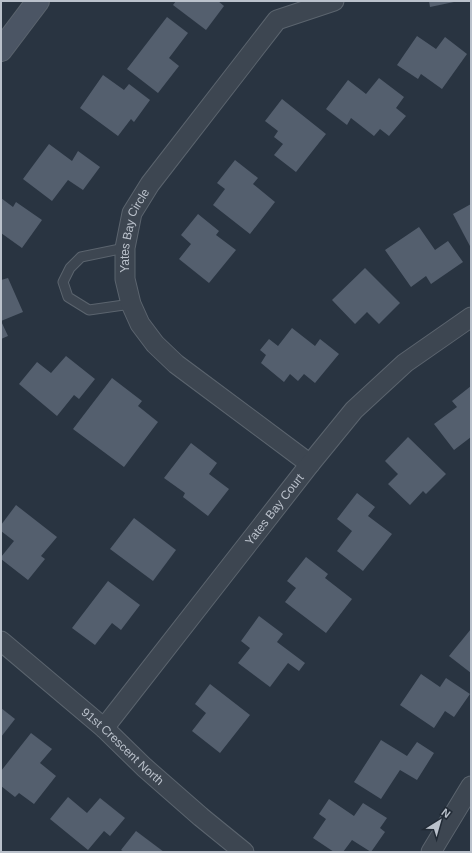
<svg xmlns="http://www.w3.org/2000/svg" width="472" height="853" viewBox="0 0 472 853" font-family="Helvetica,sans-serif">
<style>
.building{fill:#545f6e}
.lines{fill:none;stroke-linecap:round;stroke-linejoin:round}
.service-casing{stroke:#5b646e;stroke-width:11}
.minor-casing{stroke:#5b646e;stroke-width:21}
.secondary-casing{stroke:#5b646e;stroke-width:24}
.service{stroke:#3d4651;stroke-width:9}
.minor{stroke:#3d4651;stroke-width:19}
.secondary{stroke:#4b5564;stroke-width:22}
.labels{text-anchor:middle;dominant-baseline:central;stroke-width:4;stroke-linejoin:round;paint-order:stroke}
.street-label{font-size:12px;fill:#bac1cb;stroke:#222b36}
</style>
<rect width="100%" height="100%" fill="#293441"/>
<g class="building">
<polygon points="176,1 218,1 224,6 206,30 173,5"/>
<polygon points="429,1 454,1 454,2 430,7"/>
<polygon points="167,17 188,33 169,58 179,66 158,93 127,69"/>
<polygon points="417,36 436,49 445,37 467,54 442,89 421,74 418,79 397,65"/>
<polygon points="103,75 124,90 129,84 150,100 134,122 131,119 118,136 80,108"/>
<polygon points="379,78 404,97 396,108 406,116 389,136 380,129 374,136 351,118 347,125 326,109 348,80 366,94"/>
<polygon points="282,99 326,134 296,172 274,155 283,144 274,137 278,131 265,121"/>
<polygon points="49,144 72,161 78,151 100,167 83,190 68,180 52,201 23,179"/>
<polygon points="235,160 258,178 253,184 275,202 250,234 213,205 225,189 217,183"/>
<polygon points="1,198 13,207 16,202 42,220 22,248 1,233"/>
<polygon points="471,204 471,248 453,214"/>
<polygon points="198,214 219,231 216,235 236,250 209,283 179,259 191,244 181,235"/>
<polygon points="419,227 435,250 448,241 463,262 431,284 426,276 411,287 385,250"/>
<polygon points="365,268 400,303 379,324 367,312 355,324 332,300"/>
<polygon points="8,278 23,312 1,321 8,336 1,339 1,280"/>
<polygon points="292,328 315,346 320,339 339,354 315,383 304,374 298,381 290,374 284,382 261,363 266,355 260,350 269,339 278,346"/>
<polygon points="66,356 95,379 79,399 74,395 57,416 19,384 37,362 51,373"/>
<polygon points="112,378 142,401 138,406 158,422 124,467 73,429"/>
<polygon points="471,386 471,437 454,450 434,424 457,407 452,401"/>
<polygon points="408,437 446,474 426,494 423,491 410,505 388,484 398,474 385,461"/>
<polygon points="191,443 217,463 209,474 229,489 208,516 183,497 185,493 164,478"/>
<polygon points="357,493 375,507 368,516 392,534 363,571 337,551 352,531 337,519"/>
<polygon points="16,505 57,537 41,556 45,559 28,580 1,559 1,557 14,541 1,531 1,525"/>
<polygon points="134,518 176,550 153,581 110,549"/>
<polygon points="306,557 328,574 325,578 352,599 326,633 285,602 296,588 287,581"/>
<polygon points="108,581 140,605 121,630 112,623 95,645 72,628"/>
<polygon points="259,616 283,634 277,642 305,663 299,671 288,663 270,687 238,663 250,648 241,641"/>
<polygon points="471,629 471,673 449,656"/>
<polygon points="421,674 440,687 446,678 470,694 454,717 445,711 434,728 400,705"/>
<polygon points="210,684 250,715 220,753 192,731 206,713 195,704"/>
<polygon points="1,708 15,719 1,737"/>
<polygon points="31,733 52,749 40,763 56,776 34,804 19,793 15,797 1,786 1,771"/>
<polygon points="381,740 407,756 417,742 434,753 417,780 400,770 381,799 354,782"/>
<polygon points="68,797 87,813 100,798 125,818 110,836 104,831 88,850 50,819"/>
<polygon points="329,799 354,816 363,803 387,818 380,828 385,832 371,852 352,840 343,852 334,852 313,838 326,819 319,814"/>
<polygon points="136,831 164,852 124,852 121,850"/>
</g>
<g class="lines">
<defs>
<polyline id="service" points="125,248 81,257 70,268 63,282 68,297 89,310 131,304"/>
<g id="minor">
<path id="s1" d="M310,464L176,364L155,344L140,324L131,304L125,279V248L132,213L150,184L277,20L334,1"/>
<path id="s2" d="M1,641L104,728L144,767L201,817L244,852"/>
<path id="s3" d="M104,728L310,464L354,410L405,363L471,317"/>
<polyline points="431,852 471,786"/>
</g>
<polyline id="secondary" points="1,50 38,1"/>
</defs>
<use href="#service" class="service-casing"/>
<use href="#minor" class="minor-casing"/>
<use href="#secondary" class="secondary-casing"/>
<use href="#service" class="service"/>
<use href="#minor" class="minor"/>
<use href="#secondary" class="secondary"/>
</g>
<g class="labels">
<g class="street-label">
<text stroke="none"><textPath href="#s1" startOffset="319">Yates Bay Circle</textPath></text>
<text stroke="none"><textPath href="#s3" startOffset="277">Yates Bay Court</textPath></text>
<text stroke="none"><textPath href="#s2" startOffset="161">91st Crescent North</textPath></text>
</g>
</g>
<rect width="472" height="853" fill="none" stroke="#bac1cb" stroke-width="4"/>
<g transform="translate(440 821) rotate(37)" stroke="#222b36" stroke-width="3" paint-order="stroke">
<path d="M0-3L7 15L0 10L-7 15Z" fill="#bac1cb"/>
<text y="-6" font-size="11" font-weight="bold" text-anchor="middle" fill="#bac1cb">N</text>
</g>
</svg>
